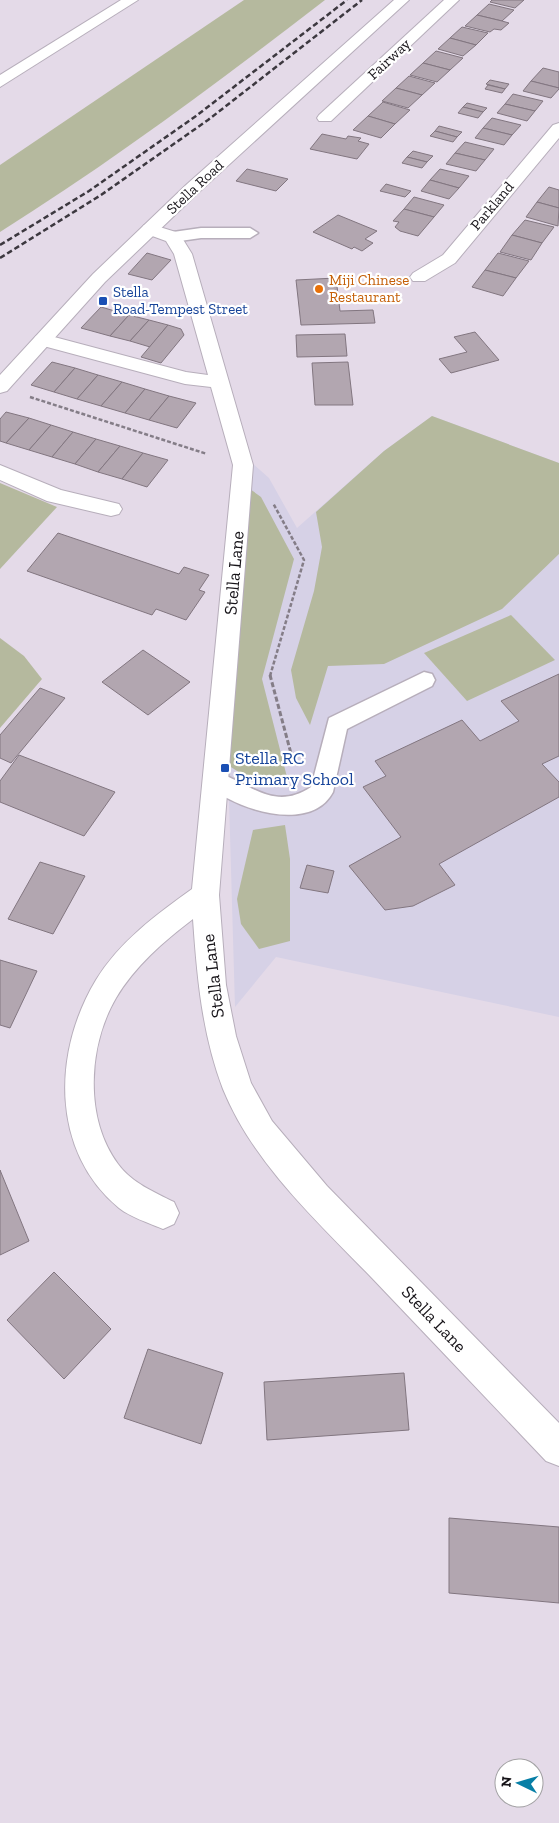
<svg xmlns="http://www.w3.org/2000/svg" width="559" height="1823" viewBox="0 0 559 1823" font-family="'Zilla Slab',serif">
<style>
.education{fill:#d6d1e6}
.green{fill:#b5b99e}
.building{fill:#b2a6b0;stroke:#827680}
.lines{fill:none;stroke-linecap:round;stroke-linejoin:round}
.lane-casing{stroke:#b7aebb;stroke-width:3}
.street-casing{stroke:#b7aebb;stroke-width:2}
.secondary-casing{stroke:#b7aebb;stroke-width:2}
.path-far1{stroke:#847d87;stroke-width:2.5;stroke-dasharray:4 2;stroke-linecap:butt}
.path{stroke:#847d87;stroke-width:3;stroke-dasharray:5 2.5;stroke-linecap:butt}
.lane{fill:#fff;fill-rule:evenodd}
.street{fill:#fff;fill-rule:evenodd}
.secondary{fill:#fff;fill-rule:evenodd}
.rail{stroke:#3c383f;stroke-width:2.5;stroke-dasharray:5.5 3;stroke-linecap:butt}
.food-dot{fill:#e8710a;stroke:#fff;stroke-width:2}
.transit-dot{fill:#1a4fb4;stroke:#fff;stroke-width:2}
.labels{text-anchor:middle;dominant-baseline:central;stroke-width:4.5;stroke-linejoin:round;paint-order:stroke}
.far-street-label{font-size:15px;fill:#161318;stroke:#fff}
.far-food-label{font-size:15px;fill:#c56008;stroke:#fff;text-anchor:start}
.far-transit-label{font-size:15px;fill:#164399;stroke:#fff;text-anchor:start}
.street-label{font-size:18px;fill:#161318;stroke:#fff}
.transit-label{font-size:18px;fill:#164399;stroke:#fff;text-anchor:start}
</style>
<rect width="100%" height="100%" fill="#e4dae8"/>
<polygon class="education" points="432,416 559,463 559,1017 276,957 235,1007 228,765 252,463 269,478 297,528 384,451"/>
<g class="green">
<path d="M244,0H325C219,82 113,161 0,232V165Z"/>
<polygon points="432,416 559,463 559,554 502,609 384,664 328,666 310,725 296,698 291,670 314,591 322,547 316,512 384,451"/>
<polygon points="0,483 57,507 0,569"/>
<path d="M250,489L261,497L294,559L262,679L288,781C264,792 248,778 228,765Z"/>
<polygon points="511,615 555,660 467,701 424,653"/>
<polygon points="0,638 24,656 42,679 0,728"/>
<polygon points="285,825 290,859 290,941 259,949 241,924 237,899 253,830"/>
</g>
<g class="building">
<polygon points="492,0 524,0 515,8 490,2"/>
<polygon points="489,4 514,10 502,21 477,15"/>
<polygon points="477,15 502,21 509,23 501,30 494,29 490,32 465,26"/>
<polygon points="462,27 488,33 476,45 450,38"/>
<polygon points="450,38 476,45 463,56 438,49"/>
<polygon points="436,51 463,58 450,70 423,63"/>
<polygon points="423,63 450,70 437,82 410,75"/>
<polygon points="543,68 559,72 559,88 531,81"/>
<polygon points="409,76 435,83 422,95 396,88"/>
<polygon points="490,80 509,84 505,89 486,84"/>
<polygon points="531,81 559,88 559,89 551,98 523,91"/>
<polygon points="488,85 505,89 502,93 485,89"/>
<polygon points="396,88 422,95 408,108 382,101"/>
<polygon points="513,94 543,101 535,111 505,104"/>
<polygon points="383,102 410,110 395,124 368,116"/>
<polygon points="467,103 487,108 483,112 463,107"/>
<polygon points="505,104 535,111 527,121 497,113"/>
<polygon points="463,107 483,112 478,118 458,113"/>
<polygon points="368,116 395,124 381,138 353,130"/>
<polygon points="492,118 521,125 512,135 483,128"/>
<polygon points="439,126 462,132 457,137 435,131"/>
<polygon points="483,128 512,135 504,145 475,138"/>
<polygon points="435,131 457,137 453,142 430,136"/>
<polygon points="322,134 346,139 348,136 361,138 358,141 369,144 357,159 310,149"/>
<polygon points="465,142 494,149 485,160 455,153"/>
<polygon points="413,151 433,156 427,162 407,157"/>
<polygon points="455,153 485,160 476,171 446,164"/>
<polygon points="407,157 427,162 422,168 402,163"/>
<polygon points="247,169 288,179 276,191 236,181"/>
<polygon points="440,169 469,176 459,188 430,180"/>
<polygon points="430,180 459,188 449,199 421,191"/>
<polygon points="386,184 411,191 405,197 380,191"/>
<polygon points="549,187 559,190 559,208 537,202"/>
<polygon points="414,197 444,205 434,217 404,209"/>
<polygon points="537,202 559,208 558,226 526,217"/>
<polygon points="404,209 434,217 418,236 400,231 395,227 399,222 393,221"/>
<polygon points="338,215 377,231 365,239 373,243 362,251 354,247 352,249 313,232"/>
<polygon points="525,220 554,227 542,243 512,235"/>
<polygon points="512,235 542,243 531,260 500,252"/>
<polygon points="147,253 171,260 152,280 128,274"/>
<polygon points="498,253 529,261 516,278 485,270"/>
<polygon points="485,270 516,278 503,296 472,287"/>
<polygon points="336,278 340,311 373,310 375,323 301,325 296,280"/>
<polygon points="101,307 129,315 110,336 81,328"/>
<polygon points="129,315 149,320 130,341 110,336"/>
<polygon points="149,320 168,325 150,347 130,341"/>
<polygon points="168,325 181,329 184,335 161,363 141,357"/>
<polygon points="475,332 499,360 451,373 439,359 467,352 454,337"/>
<polygon points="345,334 347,356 297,357 296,335"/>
<polygon points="52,362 75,368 54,392 31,385"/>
<polygon points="348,362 353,405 315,405 312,363"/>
<polygon points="75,368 98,375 77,399 54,392"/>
<polygon points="98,375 122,382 101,406 77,399"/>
<polygon points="122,382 145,389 125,413 101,406"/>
<polygon points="145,389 169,396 149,420 125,413"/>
<polygon points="169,396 196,403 177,428 149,420"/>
<polygon points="6,412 29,418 6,443 0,441 0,419"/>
<polygon points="29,418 51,425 29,450 6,443"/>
<polygon points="51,425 73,432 52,457 29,450"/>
<polygon points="73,432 96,439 75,464 52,457"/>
<polygon points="96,439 120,446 98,472 75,464"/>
<polygon points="120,446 143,453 122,479 98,472"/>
<polygon points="143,453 168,460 147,487 122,479"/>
<polygon points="58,533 179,574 184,567 209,575 199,590 205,592 186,620 156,609 152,615 27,571"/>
<polygon points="143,650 190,682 148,715 102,682"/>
<polygon points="559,674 559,756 542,764 559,782 559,797 439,864 455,885 413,906 385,910 349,866 401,837 363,787 386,776 375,761 462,720 480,741 519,721 501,701"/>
<polygon points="40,688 65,698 11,763 0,758 0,735"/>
<polygon points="19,755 115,792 84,836 0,802 0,781"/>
<polygon points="40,862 85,876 53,934 8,919"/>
<polygon points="307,865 334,871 328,893 300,888"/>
<polygon points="0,960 37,971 10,1028 0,1025"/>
<polygon points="0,1170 29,1241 0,1255"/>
<polygon points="54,1272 111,1329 64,1379 7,1320"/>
<polygon points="148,1349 223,1373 201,1444 124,1418"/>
<polygon points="404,1373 409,1430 267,1440 264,1382"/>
<polygon points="449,1518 559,1527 559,1603 449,1593"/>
</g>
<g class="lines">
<defs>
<g id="lane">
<polygon points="201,228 250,228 258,233 250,238 201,238 173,242 165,237 173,232"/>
<path d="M424,672L432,674L435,680L432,686L347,729L333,792C314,828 257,814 229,799C219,794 209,791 204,781L208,775L216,772C250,783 274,812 311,787L329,718Z"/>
</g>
<g id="street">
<polygon points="121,0 138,0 0,87 0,75"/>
<polygon points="444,0 459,0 331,121 319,121 317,118 319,115"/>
<polygon points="559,123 559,138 455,263 425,281 413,281 410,277 413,273 443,255 553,125"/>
<path d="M150,224L179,233L192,254L253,465L219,895L226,985L236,1036L251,1083L272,1121L327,1186L559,1423V1466L546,1461C488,1400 430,1339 372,1278C317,1221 253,1163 223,1089C202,1034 197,977 193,919C164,941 135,966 116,998C88,1046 84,1118 118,1164C132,1183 154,1192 174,1202L179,1213L174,1224L163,1229C149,1223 130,1217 119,1208C50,1151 53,1051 96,980C119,942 157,914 192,889L233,465L211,387L185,384L36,344L33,340L36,336L43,334L186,372L208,375L174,254L166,241L144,233L141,229L144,225Z"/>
<polygon points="0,465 61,490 119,504 122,509 119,514 111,516 47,501 0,480"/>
</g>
<polygon id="secondary" points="394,0 409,0 198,193 105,282 7,391 0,393 0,375 93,274 186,185"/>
</defs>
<use href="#lane" class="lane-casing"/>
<use href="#street" class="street-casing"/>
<use href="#secondary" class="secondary-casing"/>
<g class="path-far1">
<polyline points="30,397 207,454"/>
<polyline points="270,676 304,560 273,503"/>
</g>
<polyline class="path" points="270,675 293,761"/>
<use href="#lane" class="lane"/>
<use href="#street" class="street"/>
<use href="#secondary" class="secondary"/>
<g class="rail">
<polyline points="0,245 89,191 196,116 347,0"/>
<polyline points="0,258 101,195 208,120 362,0"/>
</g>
</g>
<circle class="food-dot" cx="319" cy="289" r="5"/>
<g class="transit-dot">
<rect x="98" y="296" width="10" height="10" rx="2.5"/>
<rect x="220" y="763" width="10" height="10" rx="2.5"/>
</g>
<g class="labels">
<g class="far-street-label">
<text transform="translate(389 59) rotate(-43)">Fairway</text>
<text transform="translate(195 187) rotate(-43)">Stella Road</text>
<text transform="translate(492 206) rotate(-50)">Parkland</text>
</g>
<g class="far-food-label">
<text x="329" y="280">Miji Chinese<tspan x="329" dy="17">Restaurant</tspan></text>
</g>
<g class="far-transit-label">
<text x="113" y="292">Stella<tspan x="113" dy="17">Road-Tempest Street</tspan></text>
</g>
<g class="street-label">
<text transform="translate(234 573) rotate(-85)">Stella Lane</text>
<text transform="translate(213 976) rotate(-97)">Stella Lane</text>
<text transform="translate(434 1319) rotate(46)">Stella Lane</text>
</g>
<g class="transit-label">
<text x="235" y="758">Stella RC<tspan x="235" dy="21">Primary School</tspan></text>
</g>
</g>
<g transform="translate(519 1783) rotate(275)"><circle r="24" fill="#ffffff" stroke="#a2a1a3"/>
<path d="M0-4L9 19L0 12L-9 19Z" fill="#077fa6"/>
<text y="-8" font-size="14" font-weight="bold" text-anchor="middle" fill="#161318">N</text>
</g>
</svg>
